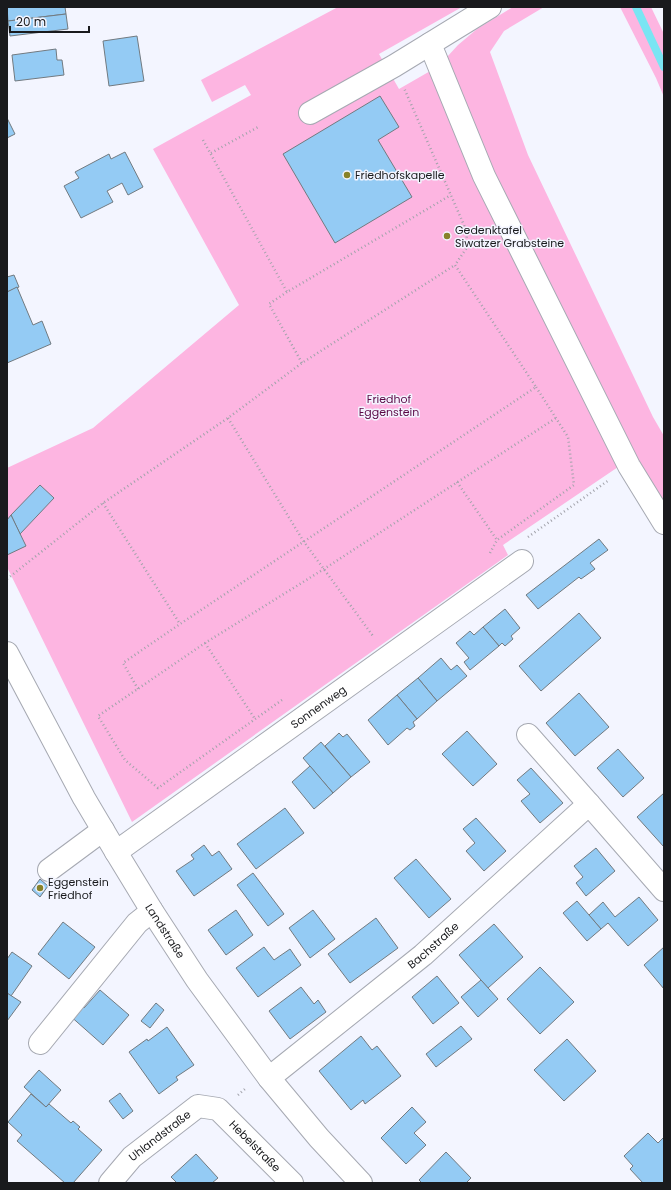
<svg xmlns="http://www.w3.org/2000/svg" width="671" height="1190" viewBox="0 0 671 1190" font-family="Poppins,sans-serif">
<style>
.green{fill:#fdb5e1}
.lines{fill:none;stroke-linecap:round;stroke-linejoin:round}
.stream{stroke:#7ae5f3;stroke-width:8}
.building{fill:#94cbf4;stroke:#727a80}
.minor-casing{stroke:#a6a9b2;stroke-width:24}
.path{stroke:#a2a3ab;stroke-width:2.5;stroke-dasharray:1 3;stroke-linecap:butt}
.minor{stroke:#fff;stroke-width:22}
.poi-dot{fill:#87822a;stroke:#f3f5ff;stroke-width:1.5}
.labels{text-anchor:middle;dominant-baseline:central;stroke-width:3;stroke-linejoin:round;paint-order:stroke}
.poi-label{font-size:11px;fill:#191a1d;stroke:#f3f5ff;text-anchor:start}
.park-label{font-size:11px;fill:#5c0846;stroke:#f3f5ff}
.street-label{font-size:11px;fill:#191a1d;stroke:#f3f5ff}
</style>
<rect width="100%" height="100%" fill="#f3f5ff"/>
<g class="green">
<polygon points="338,7 462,7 379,54 399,89 432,70 621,465 503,545 508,555 132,822 7,567 7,468 93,428 239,305 153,149 251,95 245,85 212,102 201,80"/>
<polygon points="513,7 544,7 504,31 490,52 528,155 653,417 664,436 664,512 634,465 459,101 447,57 458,45 477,29"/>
<polygon points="620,7 651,7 664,34 664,97 656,78"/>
</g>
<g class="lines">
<polyline class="stream" points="636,7 664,67"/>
</g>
<g class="building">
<polygon points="7,7 65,7 66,14 8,21"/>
<polygon points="66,14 68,29 10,36 8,21"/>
<polygon points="137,36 144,81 109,86 103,41"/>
<polygon points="56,49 57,60 62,60 64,75 15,81 12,55"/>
<polygon points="380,96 399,127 378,140 412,197 335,243 283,154"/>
<polygon points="7,118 15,134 7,138"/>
<polygon points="125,152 143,187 128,195 122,183 107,191 113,202 81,218 64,186 79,178 75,172 109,154 111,159"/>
<polygon points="14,275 19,287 7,292 7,277"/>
<polygon points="17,287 33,325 42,321 51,344 7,363 7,292"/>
<polygon points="40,485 54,498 20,534 11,515"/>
<polygon points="11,515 26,546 7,555 7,520"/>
<polygon points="599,539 608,550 590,563 595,569 581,579 579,577 538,609 526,595"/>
<polygon points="505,609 520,628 511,636 513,639 505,646 502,643 499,646 483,627"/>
<polygon points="579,613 601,638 541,691 519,666"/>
<polygon points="483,627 499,646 470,670 464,662 469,658 456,643 470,631 474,635"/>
<polygon points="441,658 451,670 457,665 467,676 437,701 418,678"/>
<polygon points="418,678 437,701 417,719 397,695"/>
<polygon points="579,693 609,727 575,756 546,723"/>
<polygon points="397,695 417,719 413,722 415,726 410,730 407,728 388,745 368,720"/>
<polygon points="467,731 497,764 473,786 442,754"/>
<polygon points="339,733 343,737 347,734 370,762 351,777 325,746"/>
<polygon points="321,742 351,777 333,793 303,758"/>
<polygon points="618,749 644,778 623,797 597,768"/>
<polygon points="310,766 333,793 314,809 292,782"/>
<polygon points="531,768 563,803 540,823 521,801 530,794 517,780"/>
<polygon points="664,793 664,847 637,817"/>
<polygon points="285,808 304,833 256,869 237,844"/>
<polygon points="476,818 506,851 484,871 466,851 475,843 463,829"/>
<polygon points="204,845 212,856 219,851 232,869 194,896 176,871 194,859 191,855"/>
<polygon points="596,848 615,871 586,896 576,883 583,877 574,866"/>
<polygon points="416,859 451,899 429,918 394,878"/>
<polygon points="253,873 284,914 268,926 237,885"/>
<polygon points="40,879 48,886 40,897 32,890"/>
<polygon points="639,897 658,920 628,946 608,923 601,929 589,915 603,902 615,917"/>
<polygon points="577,901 601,929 587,941 563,913"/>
<polygon points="236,910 253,935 226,955 208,930"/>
<polygon points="313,910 335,939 310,958 289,928"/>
<polygon points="376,918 398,948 350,983 328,954"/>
<polygon points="63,922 95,947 69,979 38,954"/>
<polygon points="494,924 523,957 488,988 459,955"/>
<polygon points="264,947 274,960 290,949 301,965 258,997 236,968"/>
<polygon points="664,947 664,989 644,965"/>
<polygon points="12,952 32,966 11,996 7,993 7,959"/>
<polygon points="540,967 574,1002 540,1034 507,999"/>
<polygon points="437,976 459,1003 433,1024 412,997"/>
<polygon points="481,980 498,999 478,1017 461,997"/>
<polygon points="301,987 314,1004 318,1000 326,1012 290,1039 269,1011"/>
<polygon points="100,990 129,1015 103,1045 68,1014 78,1003 84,1008"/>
<polygon points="7,993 21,1002 7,1021"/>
<polygon points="156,1003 164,1010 150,1028 141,1021"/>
<polygon points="461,1026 472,1039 436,1067 426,1054"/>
<polygon points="167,1027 194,1065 176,1077 178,1080 159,1094 129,1052 147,1039 148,1041"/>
<polygon points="361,1036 372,1050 377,1046 401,1076 365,1104 363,1100 351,1110 319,1071"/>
<polygon points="567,1039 596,1071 564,1101 534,1070"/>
<polygon points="39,1070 61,1090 46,1107 24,1087"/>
<polygon points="120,1093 133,1111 123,1119 109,1101"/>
<polygon points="31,1094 46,1107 49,1104 71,1123 73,1121 80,1127 78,1129 102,1150 73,1183 65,1183 17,1141 22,1135 8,1122"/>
<polygon points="412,1107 426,1122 414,1133 426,1145 406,1164 381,1138"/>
<polygon points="648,1133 658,1143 664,1137 664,1183 643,1183 630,1169 633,1166 624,1156"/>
<polygon points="446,1152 471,1178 466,1183 422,1183 419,1180"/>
<polygon points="196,1154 218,1178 212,1183 177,1183 171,1177"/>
</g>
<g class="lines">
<defs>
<g id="minor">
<polyline points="430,44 484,176 629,466 664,523"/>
<polyline points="310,113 394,66 490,7"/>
<path id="s1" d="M7,653L84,798L116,852L152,911L197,980L269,1078L319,1138L361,1183"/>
<polyline points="528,735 589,804"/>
<path id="s2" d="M116,852L522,561"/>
<polyline points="49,870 103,830"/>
<polyline points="40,1043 137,923 152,911"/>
<path id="s3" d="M269,1078L423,955L589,804L664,890"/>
<path id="s4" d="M110,1183L132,1157L198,1106L218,1109L292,1183"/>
</g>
</defs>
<use href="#minor" class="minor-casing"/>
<g class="path">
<polyline points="203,140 287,292 451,195"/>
<polyline points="211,153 260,126"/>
<polyline points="287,292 269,304 302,363"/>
<polyline points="228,418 304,542 373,636"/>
<polyline points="457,482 497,540"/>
<polyline points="103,503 180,624"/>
<polyline points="528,537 609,480"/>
<polyline points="490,553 497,540 574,485 568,437 536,387"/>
<polyline points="7,579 103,503 228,418 302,363 455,265"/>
<polyline points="205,643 255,719"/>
<polyline points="138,689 123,663 180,624 536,387 455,265 466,249 467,232 404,88"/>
<polyline points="282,700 158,788 125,760 98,716 205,643 324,569 556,418"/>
<polyline points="238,1095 246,1088"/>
</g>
<use href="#minor" class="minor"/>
</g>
<g class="poi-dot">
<circle cx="347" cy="175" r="4"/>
<circle cx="447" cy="236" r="4"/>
<circle cx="40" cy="888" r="4"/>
</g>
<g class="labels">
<g class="poi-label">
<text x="355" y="175">Friedhofskapelle</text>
<text x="455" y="230">Gedenktafel<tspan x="455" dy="13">Siwatzer Grabsteine</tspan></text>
<text x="48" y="882">Eggenstein<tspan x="48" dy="13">Friedhof</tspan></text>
</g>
<g class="park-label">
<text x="389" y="399">Friedhof<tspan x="389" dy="13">Eggenstein</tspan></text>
</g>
<g class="street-label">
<text stroke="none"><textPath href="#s2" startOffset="249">Sonnenweg</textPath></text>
<text stroke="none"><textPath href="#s1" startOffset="320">Landstraße</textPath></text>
<text stroke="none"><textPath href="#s3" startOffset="211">Bachstraße</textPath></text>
<text stroke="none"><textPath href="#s4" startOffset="69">Uhlandstraße</textPath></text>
<text stroke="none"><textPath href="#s4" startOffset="190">Hebelstraße</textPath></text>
</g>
</g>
<rect width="671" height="1190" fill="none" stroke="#191a1d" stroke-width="16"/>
<path d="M10 26v6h79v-6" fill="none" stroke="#191a1d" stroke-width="2"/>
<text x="16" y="26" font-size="12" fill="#191a1d" stroke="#f3f5ff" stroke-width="3" paint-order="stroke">20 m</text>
</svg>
